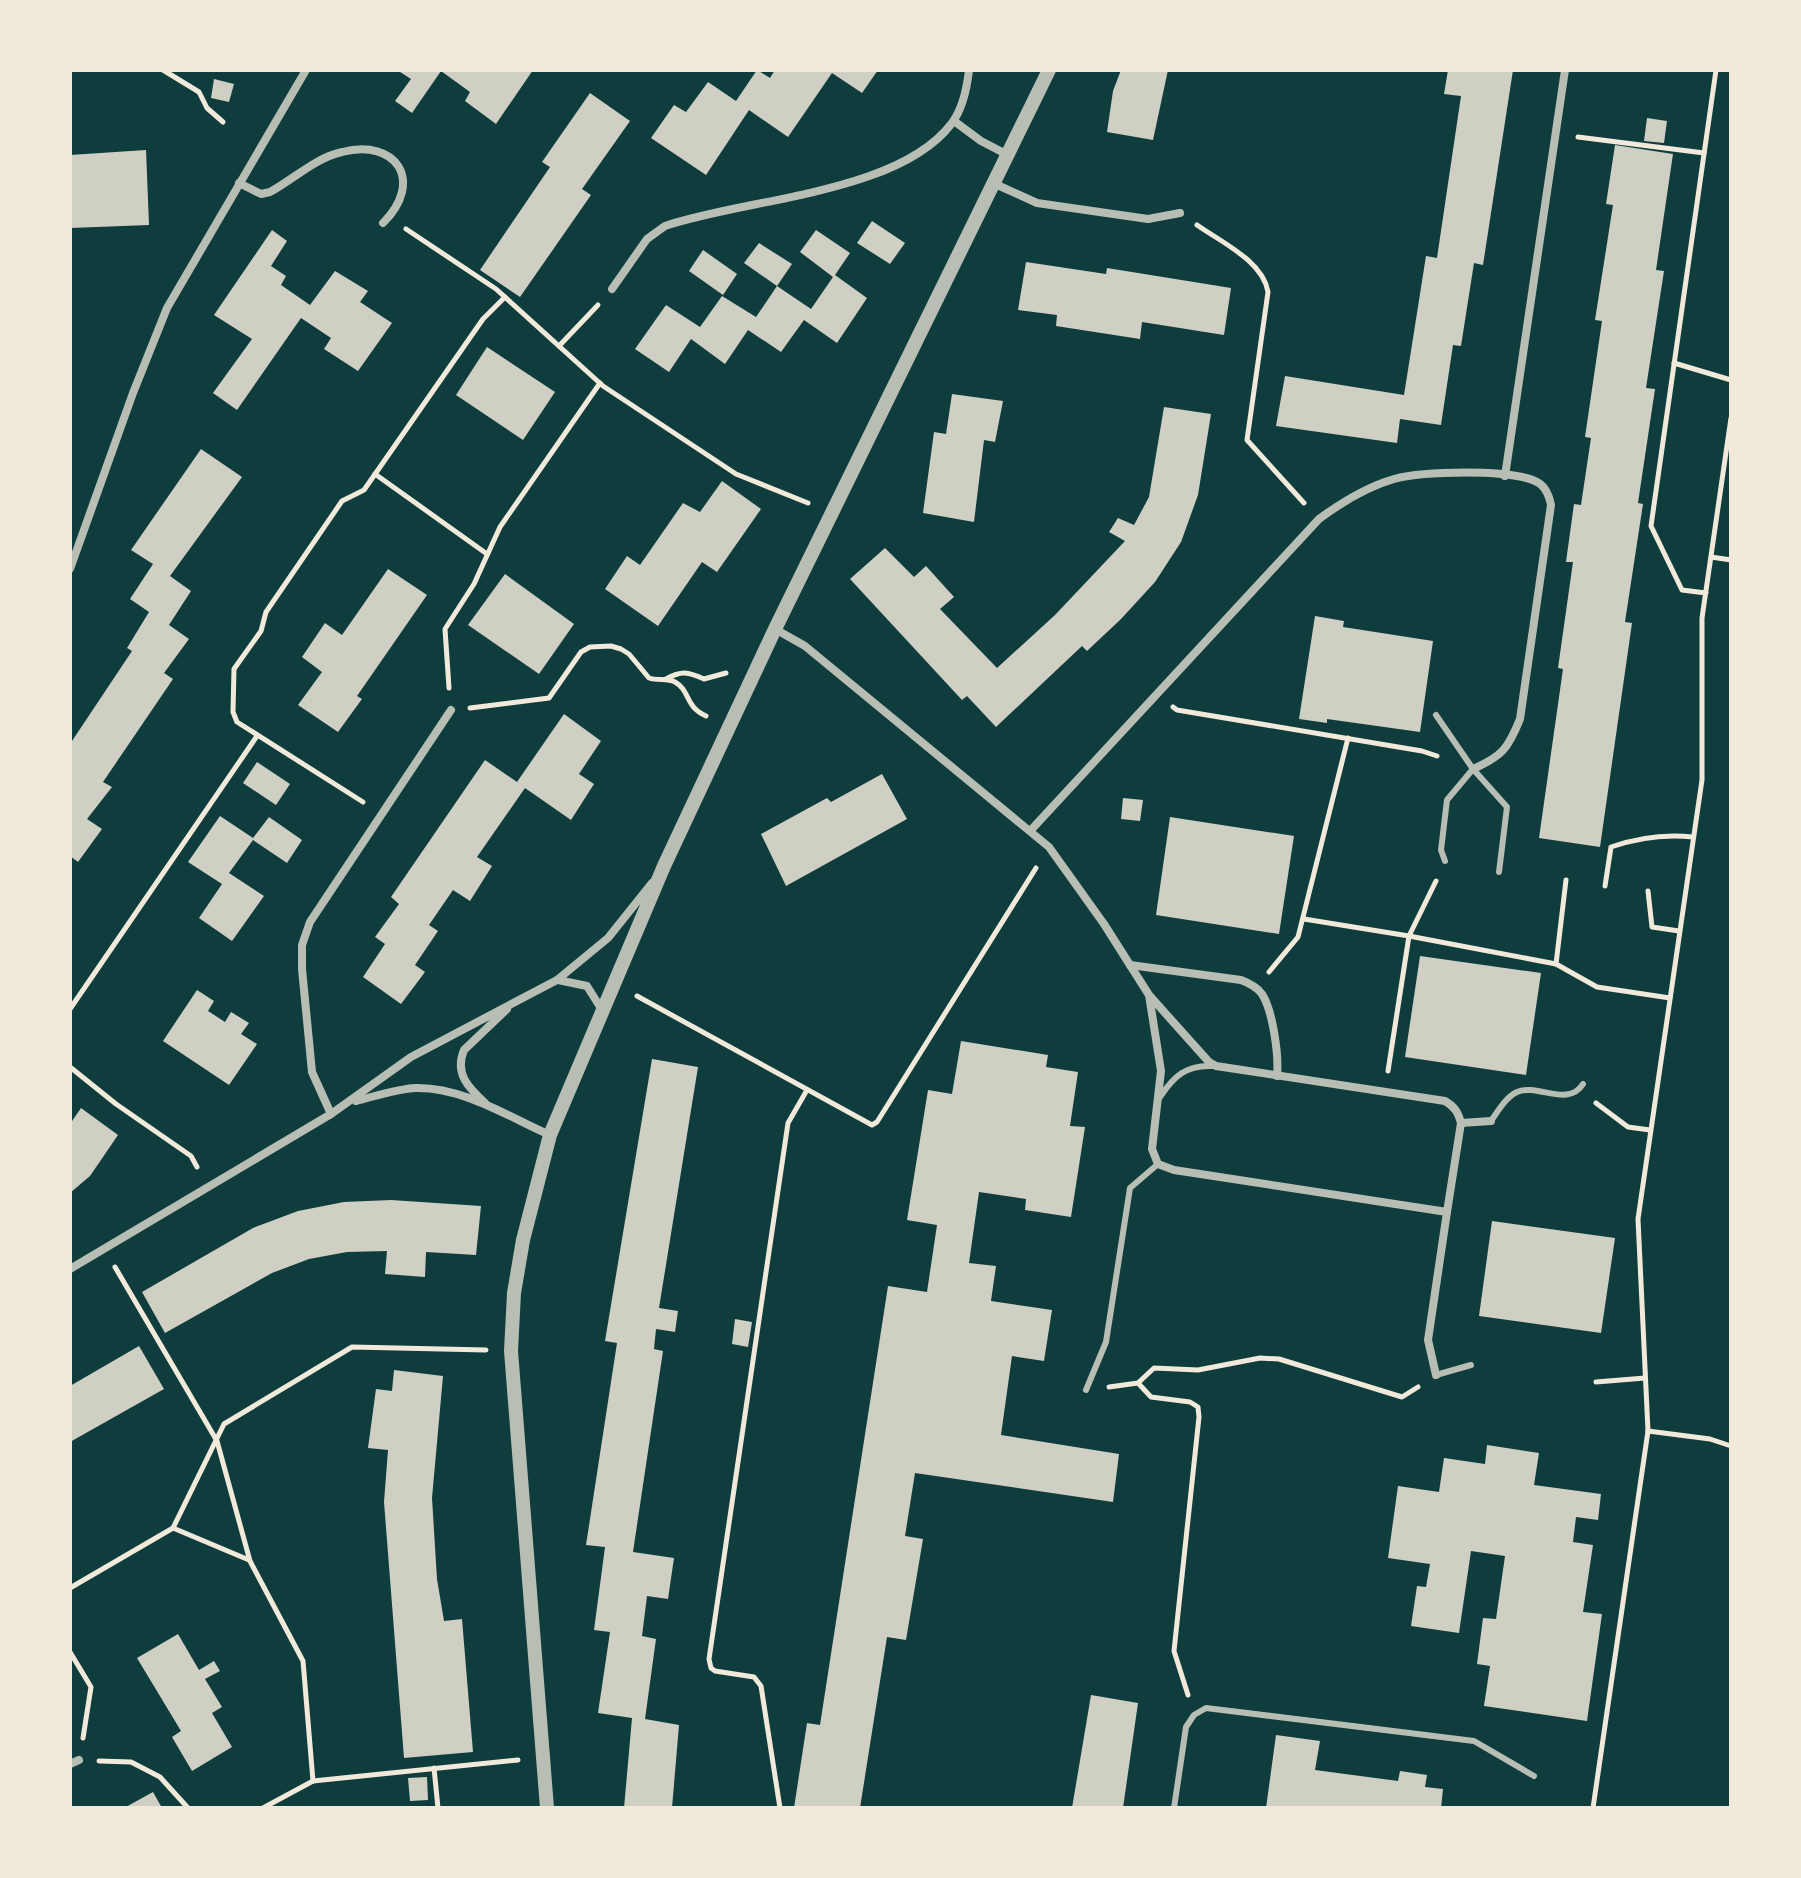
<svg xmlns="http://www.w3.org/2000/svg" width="1801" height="1878" viewBox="0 0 1801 1878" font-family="'Work Sans',sans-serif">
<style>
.building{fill:#cfcfc3}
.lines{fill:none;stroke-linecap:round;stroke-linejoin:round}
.path{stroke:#f1e9da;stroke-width:5}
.service{stroke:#b8beb3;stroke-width:6}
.minor{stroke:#b8beb3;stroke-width:8}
.tertiary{stroke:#b8beb3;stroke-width:14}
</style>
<rect width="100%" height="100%" fill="#0f3d3e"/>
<g class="building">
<polygon points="397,70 533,70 496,124 465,101 470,92 441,71 412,113 395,101 411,79"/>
<polygon points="757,70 770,78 775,70 878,70 862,93 832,73 788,137 749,110 706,175 651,138 674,105 686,112 708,82 736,101"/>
<polygon points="1121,70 1168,70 1153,140 1107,132 1113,91"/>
<polygon points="1448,70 1513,70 1483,265 1474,263 1461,346 1453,345 1441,425 1400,419 1397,443 1276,426 1285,376 1404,395 1426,256 1437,258 1461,96 1444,94"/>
<polygon points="214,79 234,84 229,102 211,98"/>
<polygon points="590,93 630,121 582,189 591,195 520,297 480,270 550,167 542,162"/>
<polygon points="1647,118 1667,121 1664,143 1644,141"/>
<polygon points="1615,145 1673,154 1656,270 1664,271 1646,388 1655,389 1638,503 1643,504 1625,622 1632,623 1600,847 1539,838 1563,669 1558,668 1573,562 1566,562 1574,504 1581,505 1591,438 1585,437 1602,321 1595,320 1613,205 1606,204"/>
<polygon points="146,150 149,225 70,228 70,155"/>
<polygon points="872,221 905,243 890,264 857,243"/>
<polygon points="272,230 287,241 271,266 286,276 281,285 310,305 335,271 368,291 360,302 392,323 358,371 324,349 331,338 301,318 237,410 213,393 252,339 214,315"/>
<polygon points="816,230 850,253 835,275 867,298 837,343 804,320 781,352 748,330 725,364 691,339 669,372 635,349 666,305 700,327 722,296 756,317 777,286 811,309 833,277 800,252"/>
<polygon points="759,243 792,264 777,286 744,263"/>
<polygon points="703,250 737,274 723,295 689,271"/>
<polygon points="1026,262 1106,274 1107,268 1231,288 1224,335 1142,322 1140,339 1056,326 1057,315 1018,310"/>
<polygon points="487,347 555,392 523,440 456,395"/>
<polygon points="952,394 1003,401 995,442 984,440 974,522 923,513 934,432 946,434"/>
<polygon points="1164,407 1211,414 1198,495 1181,542 1155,582 1121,619 1087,651 1082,646 996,727 967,696 962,700 850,579 885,548 914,577 926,566 954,597 940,609 997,668 1055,615 1125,541 1109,532 1118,518 1134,525 1149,497"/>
<polygon points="201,449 242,477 170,576 191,591 169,625 189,639 164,673 173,679 103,782 112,787 87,819 102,829 78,862 70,856 70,744 132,651 127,648 149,612 130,599 153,564 131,550"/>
<polygon points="722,481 761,509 717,572 702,562 658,626 605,589 627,556 640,565 683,503 700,512"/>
<polygon points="388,569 427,595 357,696 362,699 338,732 298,705 322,672 302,657 325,623 342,635"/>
<polygon points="505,574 574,624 539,674 468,625"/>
<polygon points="1315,616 1344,621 1343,627 1433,641 1420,732 1327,719 1327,723 1299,719"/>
<polygon points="564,714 601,741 579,774 594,784 571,820 525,788 477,857 492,866 470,901 453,890 429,925 438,931 415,965 425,972 401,1004 363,977 385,944 375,937 399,904 391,897 485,760 517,782"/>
<polygon points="257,762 290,784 276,805 243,783"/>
<polygon points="882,774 907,819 786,886 761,834 827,798 831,802"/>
<polygon points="1123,798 1143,800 1140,821 1121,819"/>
<polygon points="220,816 253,838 269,817 302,840 287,863 253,840 229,873 264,896 232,941 199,918 222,884 188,862"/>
<polygon points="1170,817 1294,836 1279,934 1156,915"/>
<polygon points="1420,956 1541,973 1526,1075 1405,1057"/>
<polygon points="197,990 214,1001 208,1011 225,1022 231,1012 249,1023 241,1034 257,1044 229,1085 163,1041"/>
<polygon points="961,1041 1048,1055 1046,1067 1078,1072 1070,1126 1085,1127 1071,1217 1025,1210 1026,1199 979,1192 969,1263 996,1266 991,1301 1052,1310 1044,1361 1012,1356 1001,1435 1119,1454 1113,1502 915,1473 905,1536 923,1539 906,1640 887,1637 860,1808 794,1808 807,1723 820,1725 888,1286 927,1292 937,1225 907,1220 928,1090 952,1094"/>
<polygon points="652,1059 698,1067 659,1308 678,1311 675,1332 656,1329 654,1349 663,1351 633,1552 674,1558 668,1599 647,1596 642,1636 656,1639 645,1719 679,1725 672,1808 624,1808 632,1718 598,1713 610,1632 594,1630 605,1547 586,1545 617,1343 605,1341"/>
<polygon points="81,1108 118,1135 90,1176 70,1193 70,1124"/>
<polygon points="391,1200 481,1206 476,1255 426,1252 425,1277 385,1274 387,1251 347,1252 309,1259 272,1273 165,1333 142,1292 253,1228 298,1211 344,1202"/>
<polygon points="1492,1221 1615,1238 1601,1333 1479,1316"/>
<polygon points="735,1319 752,1322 748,1347 732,1344"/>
<polygon points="139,1346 164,1389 70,1442 70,1386"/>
<polygon points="394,1370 443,1376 432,1498 437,1579 444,1621 462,1619 473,1752 404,1758 384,1502 388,1450 368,1448 376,1389 392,1391"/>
<polygon points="1487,1445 1539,1453 1534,1485 1601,1494 1598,1520 1576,1517 1573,1542 1593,1545 1583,1612 1602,1614 1587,1721 1484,1706 1490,1666 1477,1664 1483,1618 1496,1619 1505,1556 1471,1551 1459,1633 1411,1626 1417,1586 1426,1587 1430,1564 1388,1558 1398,1486 1439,1492 1444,1458 1485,1464"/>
<polygon points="178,1634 199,1670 214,1661 220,1671 205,1679 222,1707 212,1713 232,1747 192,1771 172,1737 181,1731 137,1658"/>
<polygon points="1091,1695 1138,1703 1123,1808 1072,1808"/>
<polygon points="1276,1735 1320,1741 1315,1770 1398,1781 1400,1771 1427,1775 1425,1787 1443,1789 1441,1808 1266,1808"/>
<polygon points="427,1777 428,1800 410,1801 408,1778"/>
<polygon points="153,1792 162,1808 124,1808"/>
</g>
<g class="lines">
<g class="path">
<polyline points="163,70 199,92 207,108 223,122"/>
<polyline points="1578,137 1704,153"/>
<path d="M1197,225C1221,242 1263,261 1268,292L1247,440L1304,503"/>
<polyline points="406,229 496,289 603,386 736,474 808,503"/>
<polyline points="559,346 598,305"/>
<polyline points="1674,363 1731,380"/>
<polyline points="375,474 487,554"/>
<polyline points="1711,557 1731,560"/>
<polyline points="1706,593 1682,590 1651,526 1716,70"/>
<path d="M666,679C682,670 688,672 704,679L726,673"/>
<polyline points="449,688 445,629 474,584 500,527 600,383"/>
<polyline points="1173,707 1177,710 1422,751 1437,756"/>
<path d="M470,708L549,698L581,652L590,647L611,646L621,649L629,654L649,678C658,681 667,678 675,682C691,691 684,706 706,716"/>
<polyline points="363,802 237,722 233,712 234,669 261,631 266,612 342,501 364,490 483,319 505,297"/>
<path d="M1605,886L1611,847C1637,838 1666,834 1693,837"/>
<polyline points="1648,891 1652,927 1679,931"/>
<polyline points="1304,919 1409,936 1556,964 1597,987 1670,998"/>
<polyline points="1556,964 1566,880"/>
<polyline points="1269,972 1298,937 1348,738"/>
<polyline points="637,996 872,1125 877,1122 1036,868"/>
<polyline points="70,1009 257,736"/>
<polyline points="70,1067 116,1104 191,1156 197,1167"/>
<polyline points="1388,1071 1409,936 1436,881"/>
<polyline points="1596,1103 1628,1127 1650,1130"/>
<polyline points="115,1267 217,1441 250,1561 303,1661 313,1781"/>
<polyline points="1596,1382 1645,1378"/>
<polyline points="1138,1383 1151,1397 1190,1402 1198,1407 1199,1417 1174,1651 1188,1695"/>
<polyline points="1109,1387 1138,1383 1154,1368 1198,1370 1260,1358 1279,1359 1402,1397 1418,1387"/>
<polyline points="1648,1431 1710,1439 1731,1446"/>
<polyline points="173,1528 249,1560"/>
<polyline points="70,1588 173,1528 224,1424 352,1347 486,1350"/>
<polyline points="70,1652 91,1687 83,1738"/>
<polyline points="99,1761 131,1762 160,1777 188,1808"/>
<polyline points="434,1768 438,1808"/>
<polyline points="263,1808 313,1781 518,1760"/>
<polyline points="780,1808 761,1686 754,1677 715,1671 711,1668 709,1659 788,1123 807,1090"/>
<polyline points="1593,1808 1648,1431 1638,1219 1702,780 1702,618 1731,418"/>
</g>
<g class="service">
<polyline points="1436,715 1473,769 1507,807 1499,872"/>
<polyline points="1445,861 1441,850 1447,800 1473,769"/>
<path d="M1160,1097C1174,1076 1186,1065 1212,1066"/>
<path d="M1491,1121C1498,1111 1506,1097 1517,1092C1537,1083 1568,1108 1583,1084"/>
<polyline points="1436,1375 1471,1365"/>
<polyline points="1086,1390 1106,1342 1130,1188 1158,1164"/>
<polyline points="1174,1808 1186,1727 1194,1715 1206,1708 1474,1741 1534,1776"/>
</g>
<g class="minor">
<polyline points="954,121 981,141 1006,154"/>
<path d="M239,183L261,194L270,192C294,179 315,158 342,152C396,138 425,181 383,223"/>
<polyline points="993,183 1037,203 1148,219 1180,213"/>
<path d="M612,289L647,239L665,226C747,198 899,194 952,123C963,108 967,88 969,70"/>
<polyline points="1505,476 1565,70"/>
<polyline points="70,569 133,393 167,308 306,70"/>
<path d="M775,629L805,646L1049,847L1104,924L1149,995L1209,1062L1216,1066L1445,1101C1455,1107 1458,1112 1461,1123L1447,1212L1174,1170L1158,1164L1152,1149L1161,1071L1149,995"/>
<path d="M1031,830L1319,519C1342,502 1366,487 1394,479C1424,471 1507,469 1535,481C1545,485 1549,495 1551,505L1520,719C1508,749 1502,756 1473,769"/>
<path d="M1130,965L1241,980C1249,983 1257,987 1262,994C1273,1011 1279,1056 1277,1076"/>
<polyline points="558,980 587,986 602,1010"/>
<path d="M356,1101C376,1096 396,1089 416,1088C463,1087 509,1117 550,1135"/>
<path d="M485,1103C469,1088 454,1074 464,1050L507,1009"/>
<polyline points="331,1114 312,1072 302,969 302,945 310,922 451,710"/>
<polyline points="1461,1123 1491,1121"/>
<polyline points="70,1269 331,1114 411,1057 557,980 608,938 652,883"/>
<polyline points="1436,1375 1428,1340 1447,1212"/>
<polyline points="70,1764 79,1760"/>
</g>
<polyline class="tertiary" points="547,1808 511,1351 514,1293 523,1240 550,1135 664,866 775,629 1049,70"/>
</g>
<rect width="1801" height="1878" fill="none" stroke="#f1e9da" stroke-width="144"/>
</svg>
